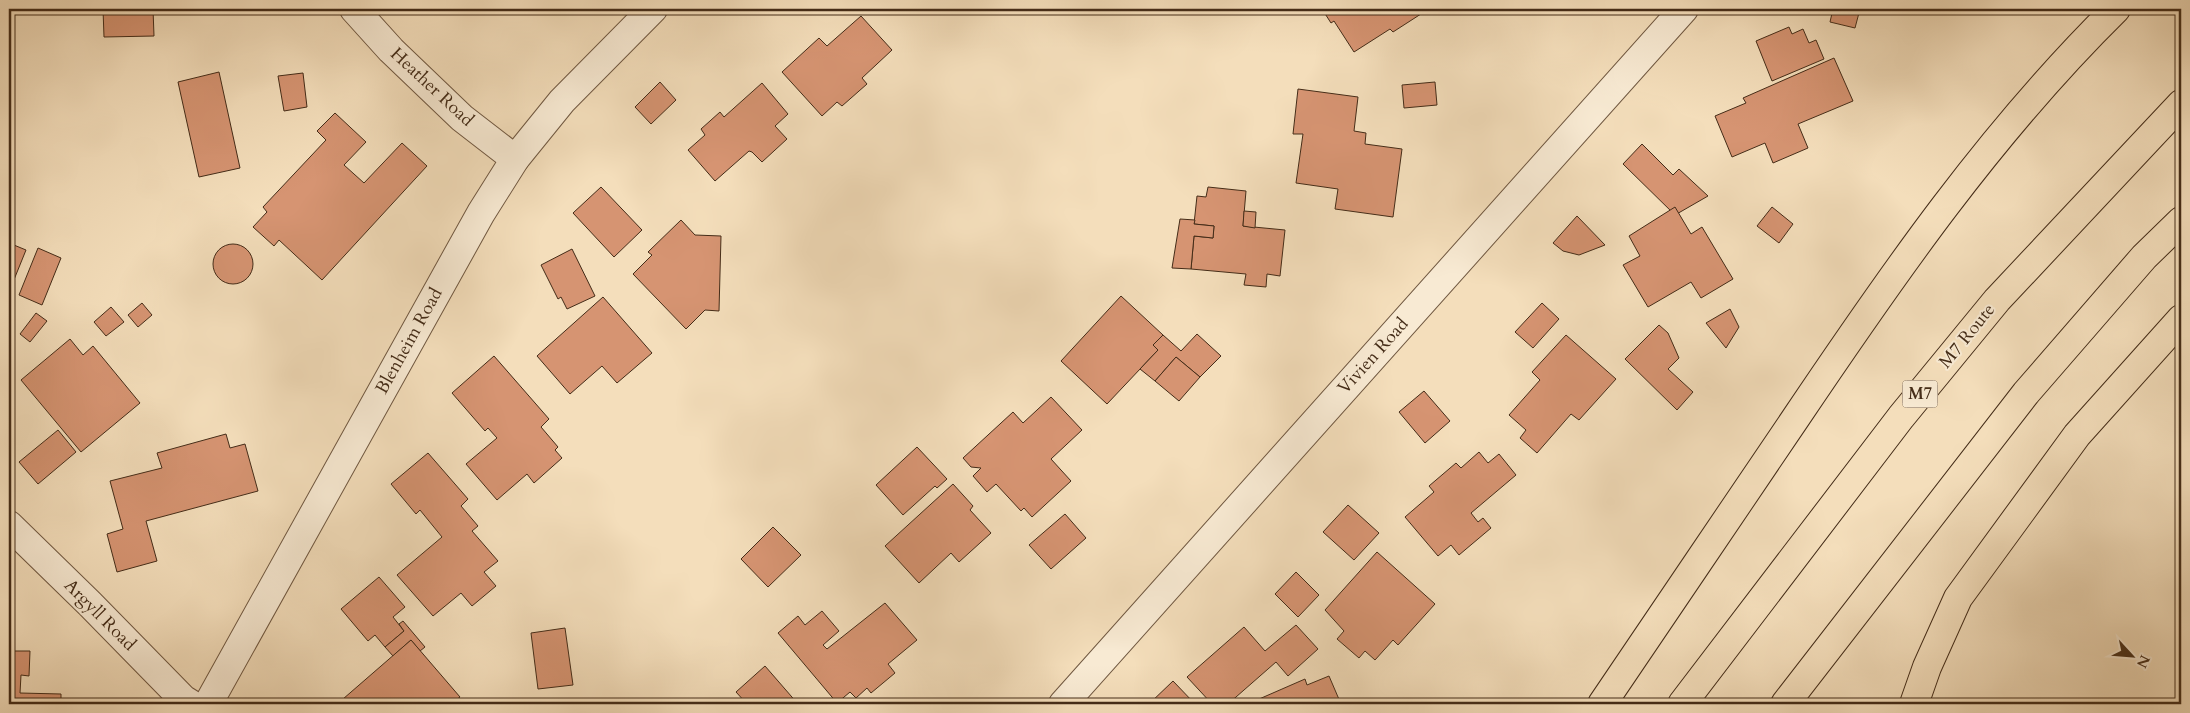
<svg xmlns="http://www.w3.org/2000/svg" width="2190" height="713" viewBox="0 0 2190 713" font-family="Cardo,serif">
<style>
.building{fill:#d69472;stroke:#442c18}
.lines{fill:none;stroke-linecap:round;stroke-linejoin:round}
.minor-casing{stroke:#705841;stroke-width:30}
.highway-casing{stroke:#442c18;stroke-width:30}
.minor{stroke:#f8ead3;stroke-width:28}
.highway{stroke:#f4debb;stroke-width:28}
.labels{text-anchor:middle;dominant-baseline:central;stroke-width:4;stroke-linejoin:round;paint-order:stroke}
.shield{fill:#f8ead3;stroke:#7a6550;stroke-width:1}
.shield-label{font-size:16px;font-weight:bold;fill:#442c18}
.street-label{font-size:18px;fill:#442c18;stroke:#f8ead3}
</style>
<rect width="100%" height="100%" fill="#f4debb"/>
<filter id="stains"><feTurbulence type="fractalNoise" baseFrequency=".004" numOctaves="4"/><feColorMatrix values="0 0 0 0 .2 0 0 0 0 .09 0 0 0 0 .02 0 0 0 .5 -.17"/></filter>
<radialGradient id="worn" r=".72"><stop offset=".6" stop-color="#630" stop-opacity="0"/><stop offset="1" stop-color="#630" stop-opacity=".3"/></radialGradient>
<g class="building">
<polygon points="103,9 153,9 154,36 104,37"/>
<polygon points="1322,9 1423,9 1424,12 1393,32 1390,29 1354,52 1334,21 1331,23"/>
<polygon points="1833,9 1860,9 1855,28 1830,22"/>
<polygon points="861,16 892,50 862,78 867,84 842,106 837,102 822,116 782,72 819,38 827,46"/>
<polygon points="1789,27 1792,34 1803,29 1809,43 1816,40 1824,59 1772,81 1756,41"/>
<polygon points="1834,58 1853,101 1798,124 1808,148 1773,163 1765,143 1732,157 1715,116 1746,103 1743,98"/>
<polygon points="219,72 240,168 199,177 178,82"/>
<polygon points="303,73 307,107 284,111 278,76"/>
<polygon points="660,82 676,100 651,124 635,107"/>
<polygon points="1435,82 1437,105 1404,108 1402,85"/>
<polygon points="762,83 788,114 775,126 787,139 762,162 752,152 749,151 715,181 688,150 705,135 701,129 720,112 724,117"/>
<polygon points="1298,89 1358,97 1354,131 1366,133 1365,144 1402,149 1393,217 1335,209 1338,189 1296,183 1303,134 1293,134"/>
<polygon points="335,113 366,142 344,165 364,183 402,143 427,166 322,280 279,240 274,246 253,227 267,212 263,207 326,140 317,131"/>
<polygon points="1642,144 1673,175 1679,169 1708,196 1675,215 1623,164"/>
<polygon points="601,187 642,230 614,257 573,213"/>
<polygon points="1208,187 1246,191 1243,226 1285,230 1280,276 1267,274 1266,287 1244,285 1246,274 1191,269 1194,236 1213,238 1214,226 1194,224 1197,196 1206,197"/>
<polygon points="1675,207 1691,234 1702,227 1733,279 1701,298 1691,282 1648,307 1623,265 1640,256 1629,236"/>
<polygon points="1772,207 1793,224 1779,243 1757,226"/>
<polygon points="1244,211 1256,212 1255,228 1243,226"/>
<polygon points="1577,216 1605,245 1579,255 1563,251 1553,243"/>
<polygon points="1180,219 1195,220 1194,224 1214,226 1213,238 1194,236 1191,269 1172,268"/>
<polygon points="681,220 695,235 721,236 719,311 705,310 686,329 633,274 652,255 648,252"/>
<polygon points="9,243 26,250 9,292"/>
<circle cx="233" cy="264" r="20"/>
<polygon points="38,248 61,258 42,305 19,295"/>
<polygon points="572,249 595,296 567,309 561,297 558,299 541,265"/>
<polygon points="1121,296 1163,335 1153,345 1158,350 1107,404 1061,361"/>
<polygon points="603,297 652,353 617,383 602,366 570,394 537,356"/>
<polygon points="142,303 152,315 138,327 128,315"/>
<polygon points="1542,303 1559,319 1533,348 1515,332"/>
<polygon points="111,307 124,322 106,336 94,322"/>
<polygon points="1730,309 1739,327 1726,348 1706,323"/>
<polygon points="36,313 47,321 30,342 20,334"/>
<polygon points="1659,325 1668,333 1679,358 1668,369 1693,392 1677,410 1625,359"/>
<polygon points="1197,334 1221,356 1200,377 1176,357 1155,381 1140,369 1158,350 1153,345 1163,335 1181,351"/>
<polygon points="1566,335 1616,379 1579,420 1571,414 1537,453 1520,438 1526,430 1509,415 1540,380 1532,372"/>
<polygon points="70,339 83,355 93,346 140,403 81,452 21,380"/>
<polygon points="494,356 549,419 541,427 558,447 555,450 562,458 534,483 527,474 497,500 466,464 497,438 488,428 485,431 452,393"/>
<polygon points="1176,357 1200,377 1179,401 1155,381"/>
<polygon points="1424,391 1450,421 1425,443 1399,412"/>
<polygon points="1051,397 1082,430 1051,459 1071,481 1032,517 1024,508 1021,511 996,484 987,492 973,476 981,468 971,467 963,458 1013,412 1023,423"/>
<polygon points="58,430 76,452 38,484 19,462"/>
<polygon points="226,434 230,448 245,444 258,491 146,521 157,561 117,572 107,534 123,529 110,481 162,468 157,453"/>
<polygon points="917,447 947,479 937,488 935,486 903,515 876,485"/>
<polygon points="1479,452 1488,463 1499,454 1516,475 1471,513 1478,522 1483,518 1491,528 1459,555 1451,545 1438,556 1405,517 1434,492 1429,486 1456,463 1461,468"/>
<polygon points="428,453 468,499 461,506 478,526 472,531 498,561 484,572 496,586 472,606 461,593 433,616 397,575 442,537 420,510 416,514 391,484"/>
<polygon points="953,484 973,506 970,510 991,533 959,562 951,553 919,583 885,546"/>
<polygon points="1348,505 1379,533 1354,560 1323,532"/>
<polygon points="1065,514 1086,538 1051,569 1029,545"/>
<polygon points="773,527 801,555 768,587 741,559"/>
<polygon points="1377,552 1435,604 1398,645 1393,640 1375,660 1365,651 1359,658 1337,639 1344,631 1325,610"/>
<polygon points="1296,572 1319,595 1298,617 1275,594"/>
<polygon points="379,577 405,607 393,617 404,631 385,647 375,635 368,641 341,609"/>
<polygon points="885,603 917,640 888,664 895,673 871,693 867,688 856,698 850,692 837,703 778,633 798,616 805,625 822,611 839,631 823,645 827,649"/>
<polygon points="403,621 425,647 420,651 411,640 393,656 385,647 404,631 399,624"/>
<polygon points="1296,625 1318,649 1288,676 1276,662 1228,704 1212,704 1187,677 1244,627 1265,651"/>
<polygon points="565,628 573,685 538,689 531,633"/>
<polygon points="411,640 460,697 451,704 348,704 343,699"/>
<polygon points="9,651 30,651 29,676 21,675 20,693 61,694 61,704 9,704"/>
<polygon points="765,666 798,704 747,704 736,692"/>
<polygon points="1329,676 1341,704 1250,703 1305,679 1307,685"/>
<polygon points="1173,681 1195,704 1149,704"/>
</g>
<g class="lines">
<defs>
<g id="minor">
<polyline points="354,9 391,50 462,118 515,159"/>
<polyline points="9,525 90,604 183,699 191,704"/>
<polyline points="208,704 481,213 515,159 562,101 653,9"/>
<polyline points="1063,704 1684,9"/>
</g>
<g id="highway">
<path d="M1602,704C1666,609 1731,514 1795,419C1892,275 1991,132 2116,9"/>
<polyline points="1682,704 1901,417 1997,300 2181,104"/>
<polyline points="1785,704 2026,393 2144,257 2181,221"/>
<polyline points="1914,704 1927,667 1958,598 2077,435 2181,319"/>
</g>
</defs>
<use href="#minor" class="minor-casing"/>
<use href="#highway" class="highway-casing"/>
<use href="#minor" class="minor"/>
<use href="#highway" class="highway"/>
</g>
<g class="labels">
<rect class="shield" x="1902.5" y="380.5" width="35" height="27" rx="4"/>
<g class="shield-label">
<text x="1920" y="394">M7</text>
</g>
<g class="street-label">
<text transform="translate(432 87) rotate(43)">Heather Road</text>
<text transform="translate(1967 336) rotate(-51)">M7 Route</text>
<text transform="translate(409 341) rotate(-61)">Blenheim Road</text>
<text transform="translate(1373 356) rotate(-48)">Vivien Road</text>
<text transform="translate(100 615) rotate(45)">Argyll Road</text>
</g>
</g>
<rect width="2190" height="713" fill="none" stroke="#f4debb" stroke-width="30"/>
<rect x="10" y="10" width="2170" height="693" fill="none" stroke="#442c18" stroke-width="2.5"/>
<rect x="15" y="15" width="2160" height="683" fill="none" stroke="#442c18"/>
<g transform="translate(2132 656) rotate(116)" stroke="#f8ead3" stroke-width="4" paint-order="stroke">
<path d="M0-4L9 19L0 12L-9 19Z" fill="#442c18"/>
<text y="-8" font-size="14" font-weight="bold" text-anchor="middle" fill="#442c18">N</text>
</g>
<rect width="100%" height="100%" filter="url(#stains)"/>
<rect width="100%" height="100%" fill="url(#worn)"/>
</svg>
